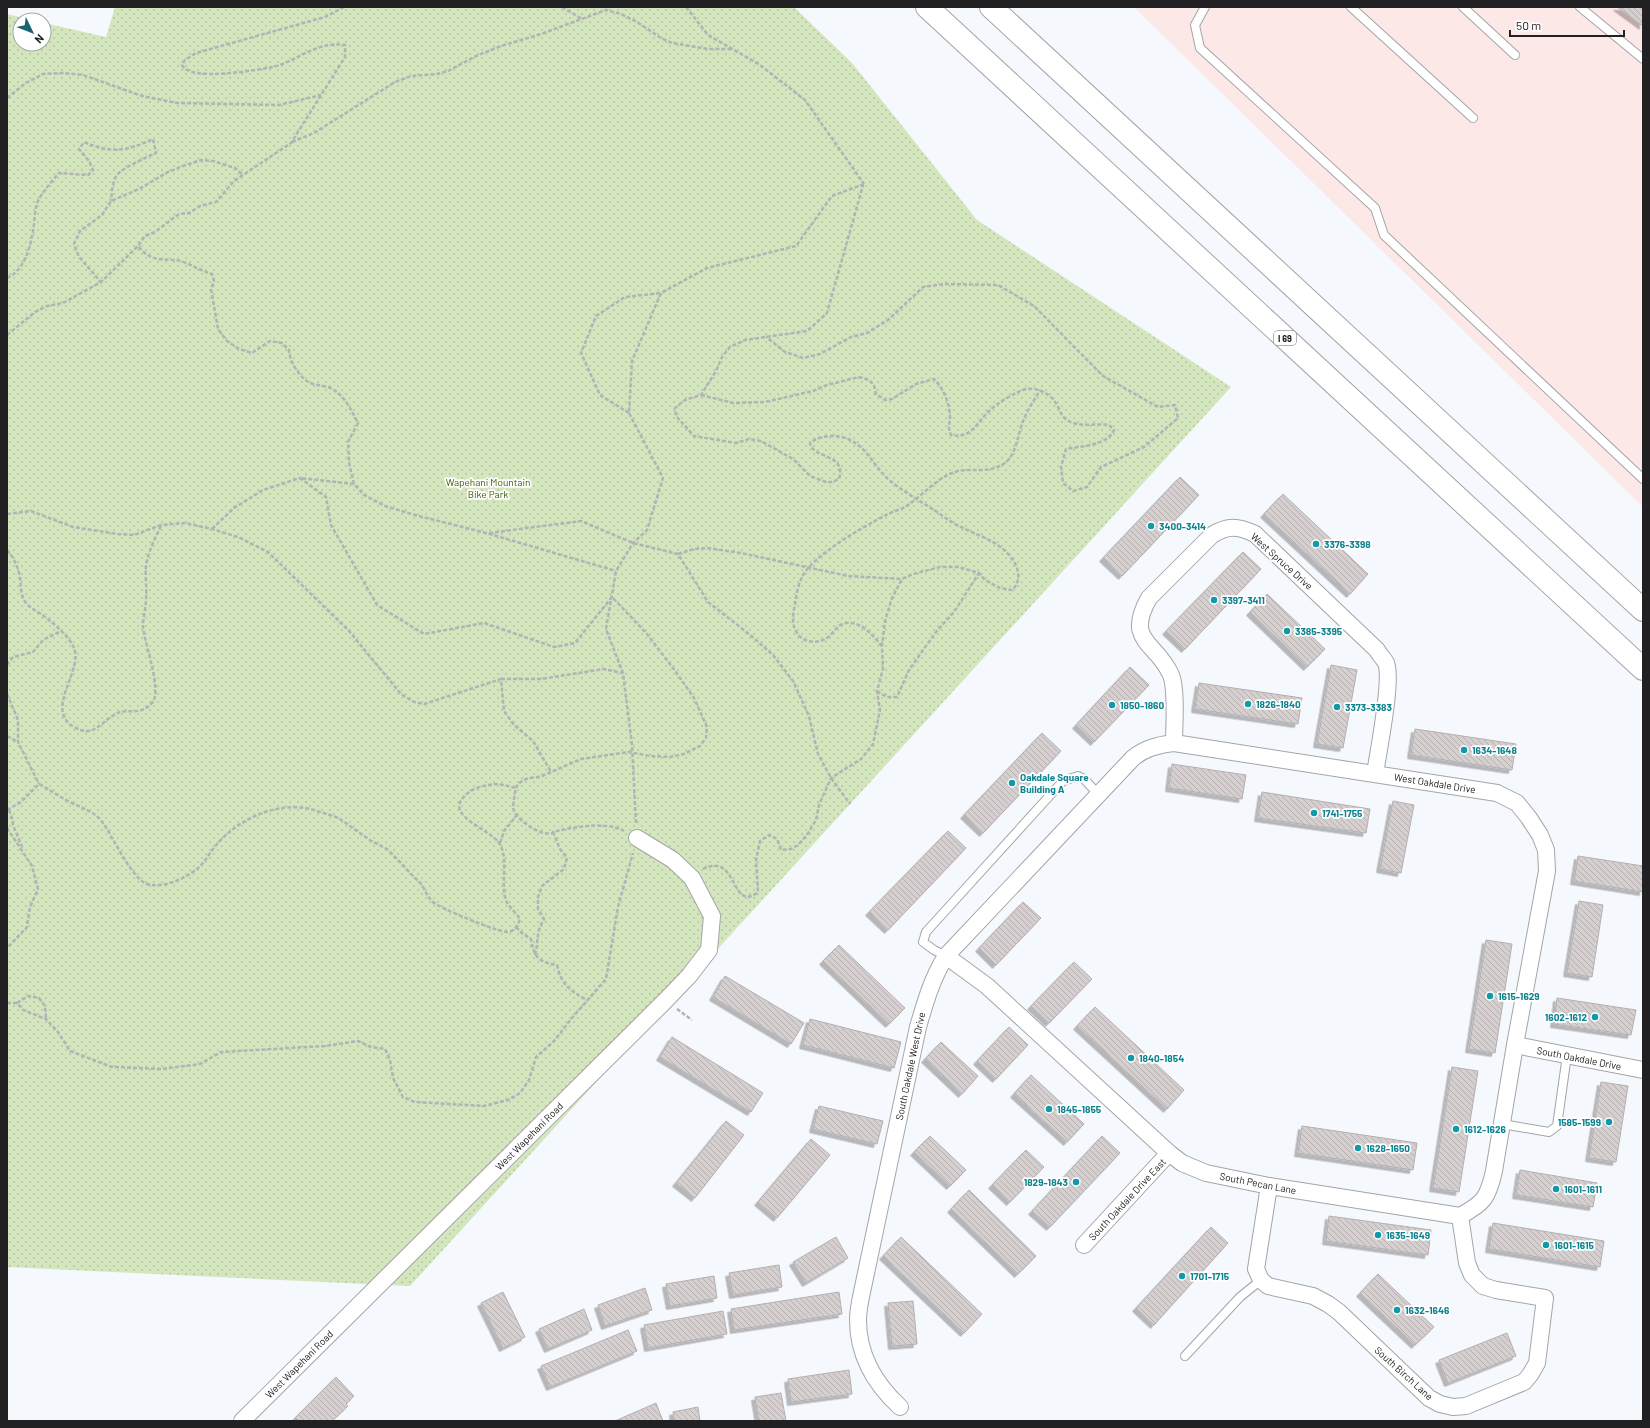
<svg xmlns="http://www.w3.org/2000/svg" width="1650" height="1428" viewBox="0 0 1650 1428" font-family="Barlow,sans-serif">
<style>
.commercial{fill:#fde8e8}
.park{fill:url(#park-dots)}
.building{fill:url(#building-back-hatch);stroke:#b5afaf;filter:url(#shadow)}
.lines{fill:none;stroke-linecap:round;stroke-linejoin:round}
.service-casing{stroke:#a3a5a9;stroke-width:10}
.minor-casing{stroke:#a3a5a9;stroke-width:18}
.motorway-casing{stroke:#a3a5a9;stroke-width:24}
.path{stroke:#b1b3b6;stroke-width:2.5;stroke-dasharray:4 2;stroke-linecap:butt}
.service{stroke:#fff;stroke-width:8}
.minor{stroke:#fff;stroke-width:16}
.motorway{stroke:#fff;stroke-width:22}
.culture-dot{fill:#0f9aa8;stroke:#fff;stroke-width:1.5}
.labels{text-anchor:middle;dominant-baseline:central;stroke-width:3.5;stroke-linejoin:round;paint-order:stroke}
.shield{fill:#fff;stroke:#646465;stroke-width:1}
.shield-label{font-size:9px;font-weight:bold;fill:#212123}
.park-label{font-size:10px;fill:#3e5800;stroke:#fff}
.culture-label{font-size:10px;font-weight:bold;fill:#0d838f;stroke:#fff;text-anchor:start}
.street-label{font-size:10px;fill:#212123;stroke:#fff}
</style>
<defs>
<pattern id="park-dots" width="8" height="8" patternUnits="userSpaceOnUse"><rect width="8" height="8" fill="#d4e6bd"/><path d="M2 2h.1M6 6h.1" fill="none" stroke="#b6c5a2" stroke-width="1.8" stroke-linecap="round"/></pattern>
<pattern id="building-back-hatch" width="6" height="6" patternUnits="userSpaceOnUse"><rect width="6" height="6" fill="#d5cfcf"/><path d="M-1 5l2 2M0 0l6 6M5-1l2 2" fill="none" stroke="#b7b1b1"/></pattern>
<filter id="shadow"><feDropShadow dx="-3.5" dy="3.5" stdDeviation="0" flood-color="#0004"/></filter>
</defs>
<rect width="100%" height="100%" fill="#f5f8fc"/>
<polygon class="commercial" points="1134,7 1643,7 1643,507"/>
<polygon class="park" points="115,7 794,7 852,63 977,220 1231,387 410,1286 7,1267 7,14 32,20 20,20 20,44 44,44 44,23 106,37"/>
<g class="building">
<polygon points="1617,7 1643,7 1643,26"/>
<polygon points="1180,477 1199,495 1122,576 1103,558"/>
<polygon points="1283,494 1368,574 1350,594 1264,514"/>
<polygon points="1243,552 1261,569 1185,649 1166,631"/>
<polygon points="1267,594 1325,649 1307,667 1250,612"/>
<polygon points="1331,665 1357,670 1343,748 1317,744"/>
<polygon points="1130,667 1149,685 1094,742 1076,725"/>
<polygon points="1199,683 1302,698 1298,724 1195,709"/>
<polygon points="1415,729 1516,744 1512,770 1411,755"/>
<polygon points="1042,733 1061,751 983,833 964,815"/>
<polygon points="1172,764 1246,775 1242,799 1169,788"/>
<polygon points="1262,792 1370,809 1366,833 1258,818"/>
<polygon points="1393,801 1414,805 1401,873 1380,869"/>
<polygon points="948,831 966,848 888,930 869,912"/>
<polygon points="1578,856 1643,866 1643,892 1574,881"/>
<polygon points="1579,901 1603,905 1592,977 1567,973"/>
<polygon points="1023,902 1041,918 996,965 979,948"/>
<polygon points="1486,940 1512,944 1495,1053 1469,1049"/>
<polygon points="839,945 905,1008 889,1024 823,961"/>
<polygon points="1074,962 1092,979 1049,1023 1031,1006"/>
<polygon points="725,976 804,1023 791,1044 713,997"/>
<polygon points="1557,998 1636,1010 1631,1035 1554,1024"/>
<polygon points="1095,1007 1184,1090 1167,1109 1077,1026"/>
<polygon points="810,1019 901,1042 894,1068 803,1045"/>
<polygon points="1009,1027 1028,1045 996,1079 977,1061"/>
<polygon points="672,1037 763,1093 751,1112 660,1057"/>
<polygon points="941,1042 978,1076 962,1094 925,1059"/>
<polygon points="1452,1067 1478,1071 1459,1192 1433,1188"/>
<polygon points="1031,1075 1084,1124 1067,1142 1014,1094"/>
<polygon points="1601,1082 1628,1086 1616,1162 1589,1158"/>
<polygon points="819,1106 883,1121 877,1144 813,1129"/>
<polygon points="726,1121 744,1135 695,1198 676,1183"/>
<polygon points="1302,1126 1417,1143 1413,1170 1298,1153"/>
<polygon points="930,1136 966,1170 950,1186 914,1152"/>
<polygon points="1102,1136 1120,1153 1050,1227 1032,1211"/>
<polygon points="811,1139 830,1155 777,1218 758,1202"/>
<polygon points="1026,1150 1044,1167 1010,1202 992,1185"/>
<polygon points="1520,1170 1597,1183 1593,1207 1516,1195"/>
<polygon points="969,1190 1036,1256 1018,1274 951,1209"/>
<polygon points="1329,1216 1431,1230 1428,1255 1326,1241"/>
<polygon points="1493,1223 1604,1241 1600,1267 1489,1249"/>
<polygon points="1211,1227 1228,1243 1154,1325 1136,1308"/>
<polygon points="836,1237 848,1258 806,1283 793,1262"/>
<polygon points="901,1237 982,1314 964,1333 883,1256"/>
<polygon points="779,1265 782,1287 733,1295 729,1273"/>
<polygon points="1378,1274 1434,1327 1415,1345 1360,1293"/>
<polygon points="714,1276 717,1298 670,1306 666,1284"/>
<polygon points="645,1288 652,1310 605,1326 598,1305"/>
<polygon points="503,1292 525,1337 503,1348 481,1303"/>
<polygon points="839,1292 842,1314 734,1330 731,1309"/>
<polygon points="913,1301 917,1344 892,1346 888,1303"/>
<polygon points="584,1309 592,1330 548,1349 539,1329"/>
<polygon points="723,1311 727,1334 648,1348 644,1325"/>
<polygon points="628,1330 637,1351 550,1387 541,1366"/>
<polygon points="1507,1333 1516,1356 1448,1383 1439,1360"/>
<polygon points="849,1370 852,1394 791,1402 788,1379"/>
<polygon points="336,1377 354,1396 346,1404 348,1406 333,1420 334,1421 298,1421 295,1418"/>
<polygon points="781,1393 786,1421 759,1421 755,1397"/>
<polygon points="656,1403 663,1421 615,1421"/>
<polygon points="698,1407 700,1421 674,1421 673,1412"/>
</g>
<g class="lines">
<defs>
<g id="service">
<polyline points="1205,7 1195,25 1200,48 1375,208 1384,235 1643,479"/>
<polyline points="1351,7 1473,118"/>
<polyline points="1463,7 1515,55"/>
<polyline points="1580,7 1643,59"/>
<polyline points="946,956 934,950 923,942 926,932 1063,781 1078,776 1084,779 1098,794"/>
<polyline points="1502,1124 1549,1132 1557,1126 1567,1055"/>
<polyline points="1185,1356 1240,1297 1261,1280"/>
</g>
<g id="minor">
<path d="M1174,743C1174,726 1177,690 1171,675C1157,642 1124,642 1149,598L1212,535C1228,525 1238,526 1255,534L1377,650C1379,654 1384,659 1386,663C1393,680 1378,752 1375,774"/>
<polyline points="1515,1045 1643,1070"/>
<polyline points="1269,1186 1256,1269 1261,1280 1268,1286 1313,1296 1328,1304 1339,1312 1429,1398 1440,1404 1453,1407 1466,1406 1524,1382 1530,1375 1537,1363 1545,1298 1496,1290 1483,1286 1472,1275 1467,1263 1460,1216"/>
<polyline points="1084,1245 1169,1153"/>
<path d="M900,1407C875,1384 858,1355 858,1320C858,1311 860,1301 862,1292L918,1027C925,1003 932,978 946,956L1133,758C1145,748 1158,745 1174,743L1497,793L1517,803L1529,818L1540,835L1546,850L1547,871L1515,1045L1494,1171C1488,1198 1484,1203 1460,1216L1269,1186L1206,1173L1182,1163L1169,1153L987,986L946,956"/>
<polyline points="242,1421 665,1001 689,976 709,950 712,916 692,878 673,860 637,838"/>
</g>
<g id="motorway">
<polyline points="927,7 1643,669"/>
<polyline points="991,7 1643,610"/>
</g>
</defs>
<use href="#service" class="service-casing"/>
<use href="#minor" class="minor-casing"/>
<use href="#motorway" class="motorway-casing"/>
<g class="path">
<path d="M344,7L325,17L196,53L185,60L182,65C190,82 256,70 273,67C298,61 315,41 345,45V57L291,143L234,181L216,202L200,206L189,213L179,214L155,232L145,236L138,246C155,267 167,255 186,263C195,267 202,271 212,274L214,281L211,289L218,329L227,341L239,349L252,353L270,341L282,343L289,350C289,361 300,378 310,383C318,386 327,385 334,390C346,398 351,410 358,423L348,442L349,463L354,484L364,495L385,506L415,515L486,533L616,571"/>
<polyline points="562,7 582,19"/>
<polyline points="686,7 708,35 760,65 805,100 864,184"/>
<polyline points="7,98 26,83 43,74 63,73 83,75 142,96 177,103 279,105 321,95"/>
<polyline points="292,142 314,133 395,82 411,76 437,74 448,71 476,56 501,46 541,34 606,10 621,14 637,22 661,38 672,43 708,49 732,49"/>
<path d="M7,278C24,271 30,248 33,231C35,222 34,210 38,201C43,191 52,181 59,173L88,175L93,170L89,161L79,149L84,142C111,154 127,151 153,139L156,153C147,157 122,168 117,175C112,183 112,192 111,201"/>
<polyline points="100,283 138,246"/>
<polyline points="7,335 35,312 47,306 63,303 101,282 79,257 74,244 80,231 102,215 111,201 139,189 168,172 183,166 201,160 213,161 235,168 243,175"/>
<path d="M701,395L733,403L765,402L813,391L827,385L859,377L869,380L874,385L876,394L885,400L892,399L916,384L934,379C944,389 949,402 950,416C950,425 947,425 951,435C972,439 976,423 989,411C996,404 1017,391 1026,389C1038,387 1051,394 1057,405C1060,410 1061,416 1067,420C1079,428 1096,423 1109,425L1114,430C1107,446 1081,446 1066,449L1061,467L1063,483L1073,491L1087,487L1101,467L1144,447L1178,418L1175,405L1158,407L1103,376L1034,306L998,285L943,284L923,287L888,320L867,333L851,337L820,354L803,358L785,352L766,337"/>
<polyline points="629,413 600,395 581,353 596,316 625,297 661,293"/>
<path d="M354,484L300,478L326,497L331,525L377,605L424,634L484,623L554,647L575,643L612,597L647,634L676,672L694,698L707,727L706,738L700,746L684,754L670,757L650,756L629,752L581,759L542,776C537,778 531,777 526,779C515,784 516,788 514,799C514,801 513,805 513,808C516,820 541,837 553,833V832C572,827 607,821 624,831"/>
<polyline points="7,514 31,511 73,527 118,534 134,535 161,525 185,523 212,529 238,537 268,552 349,631 401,694 414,702 424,704 501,679 504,711 514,725 533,741 551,772"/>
<polyline points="212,529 234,508 263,490 300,478"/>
<polyline points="489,533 581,521 633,543 678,554 708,602 749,634 773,655 793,681 809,716 818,754 831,778 850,804"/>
<path d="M7,550C14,558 18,567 20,577C21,586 20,595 26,603C30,608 35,610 41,614C51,621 72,638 75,651C80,675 45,710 74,727C93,738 99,724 114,715C127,706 138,718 152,703C163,691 144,643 143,626C143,617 146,608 146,599C147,588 145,576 146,566C148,552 155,538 161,526"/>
<polyline points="678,554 694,549 707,548 741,553 848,576 902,579"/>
<path d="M882,646C873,636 862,621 846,623C837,624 834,633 827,638C818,644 803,643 797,633C791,624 793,614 795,604C796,596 798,585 802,577C813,555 863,527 886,515C892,512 899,510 905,507C923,496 936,477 958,471C973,468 990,474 1005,463C1017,454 1018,432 1024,419C1028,409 1035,399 1040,390"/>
<polyline points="7,665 13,657 33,652 43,640 61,631"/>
<polyline points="501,679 541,679 604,669 622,673"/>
<polyline points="877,691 887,697 897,697 909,670 936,632 954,612 979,573"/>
<polyline points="7,694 18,720 18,742 39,784"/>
<polyline points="7,736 18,742"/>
<path d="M7,810L21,802L39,784C49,789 58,796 68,801C81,808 95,811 103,823C113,837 132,879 147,884C163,889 186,878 198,868C206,861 210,852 217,844C240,818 279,800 314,810C323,813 332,815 340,819C349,825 358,832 367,838C374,843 381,845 388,850C398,859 406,869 415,878C417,880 420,882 422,885C426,892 426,895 433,902C439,908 500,933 508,932C515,931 518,925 520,919C516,912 506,905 505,897C501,880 509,858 499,843C491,830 448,817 462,799C466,794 471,790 477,788C492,783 500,783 515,788"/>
<polyline points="9,810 12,818 13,825 23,849"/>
<polyline points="636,823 632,745 623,673 606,629 616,571 633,543 647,530 663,478 629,413 632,361 661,293 707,268 796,246 832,196 864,184"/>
<polyline points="7,828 32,866 38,889 30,907 27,927 7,948"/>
<polyline points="500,843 504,831 517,815"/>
<path d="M703,869C706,867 708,867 712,866C737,862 733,912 758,892L756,860L760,841L769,835L777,839L781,850L791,849L798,845L807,835L816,820L819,805L831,778L861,759L873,744L880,710L877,691L883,669L882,646L885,621L892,598L902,579L913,574L940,567H959L979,573L985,580L1000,588L1012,590C1023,580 1018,565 1009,555C996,540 976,535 959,526C950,522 942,515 934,510C920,501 906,493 893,483C875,470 869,448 848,439C836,434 820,435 810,443C812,459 847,453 839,479L832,482H826L810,476L793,459L761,441L749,439L736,443L694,436L676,416L675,408L685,400L701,395L716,371L722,357L730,347L745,340L807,331L827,313L863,185"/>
<path d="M516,927L523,934L531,939C534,957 538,962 557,965C561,984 570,991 587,1000"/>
<path d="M535,955C539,941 535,934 544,919L538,909V897L542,886L564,869L567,858L560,849L553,832"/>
<polyline points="7,982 7,995"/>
<polyline points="7,1003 17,1003 23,1010 46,1019 58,1032 70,1051 112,1067 161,1069 200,1064 221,1052 325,1046 358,1041 371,1047 385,1049 390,1060 393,1078 403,1097 415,1102 484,1106 508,1100 520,1093 529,1080 536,1057 554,1041 572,1018 606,979 618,907 633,853"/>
<polyline points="17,1003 28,996 39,998 45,1006 46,1019"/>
<polyline points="677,1009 692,1020"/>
</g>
<use href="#service" class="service"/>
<use href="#minor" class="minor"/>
<use href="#motorway" class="motorway"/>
</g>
<g class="culture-dot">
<circle cx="1151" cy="526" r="4"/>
<circle cx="1316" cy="544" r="4"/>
<circle cx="1214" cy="600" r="4"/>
<circle cx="1287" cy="631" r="4"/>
<circle cx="1248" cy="704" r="4"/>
<circle cx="1112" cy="705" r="4"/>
<circle cx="1337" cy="707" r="4"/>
<circle cx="1464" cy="750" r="4"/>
<circle cx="1012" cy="783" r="4"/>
<circle cx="1314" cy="813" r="4"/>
<circle cx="1490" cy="996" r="4"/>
<circle cx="1595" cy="1017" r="4"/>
<circle cx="1131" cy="1058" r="4"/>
<circle cx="1049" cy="1109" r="4"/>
<circle cx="1609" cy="1122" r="4"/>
<circle cx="1456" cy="1129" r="4"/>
<circle cx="1358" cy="1148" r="4"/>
<circle cx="1076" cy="1182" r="4"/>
<circle cx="1556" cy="1189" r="4"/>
<circle cx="1378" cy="1235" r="4"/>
<circle cx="1546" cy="1245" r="4"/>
<circle cx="1182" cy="1276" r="4"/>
<circle cx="1397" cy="1310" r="4"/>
</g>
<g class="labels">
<rect class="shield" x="1274" y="331" width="22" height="14" rx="3"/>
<g class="shield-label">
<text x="1285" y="338">I 69</text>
</g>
<g class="park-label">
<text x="488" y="482">Wapehani Mountain<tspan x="488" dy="12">Bike Park</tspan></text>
</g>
<g class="culture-label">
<text x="1159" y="526">3400-3414</text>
<text x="1324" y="544">3376-3398</text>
<text x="1222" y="600">3397-3411</text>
<text x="1295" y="631">3385-3395</text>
<text x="1256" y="704">1826-1840</text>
<text x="1120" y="705">1850-1860</text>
<text x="1345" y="707">3373-3383</text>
<text x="1472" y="750">1634-1648</text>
<text x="1020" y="777">Oakdale Square<tspan x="1020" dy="12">Building A</tspan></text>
<text x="1322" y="813">1741-1755</text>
<text x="1498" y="996">1615-1629</text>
<text x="1587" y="1017" text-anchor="end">1602-1612</text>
<text x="1139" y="1058">1840-1854</text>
<text x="1057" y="1109">1845-1855</text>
<text x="1601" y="1122" text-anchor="end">1585-1599</text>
<text x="1464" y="1129">1612-1626</text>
<text x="1366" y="1148">1628-1650</text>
<text x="1068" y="1182" text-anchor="end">1829-1843</text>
<text x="1564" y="1189">1601-1611</text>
<text x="1386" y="1235">1635-1649</text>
<text x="1554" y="1245">1601-1615</text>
<text x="1190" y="1276">1701-1715</text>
<text x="1405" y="1310">1632-1646</text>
</g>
<g class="street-label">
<text transform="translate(1282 561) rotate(42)">West Spruce Drive</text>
<text transform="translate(1435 783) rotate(9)">West Oakdale Drive</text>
<text transform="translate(1579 1058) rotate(11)">South Oakdale Drive</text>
<text transform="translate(910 1066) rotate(-78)">South Oakdale West Drive</text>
<text transform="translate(529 1136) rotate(-45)">West Wapehani Road</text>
<text transform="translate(1258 1183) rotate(11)">South Pecan Lane</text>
<text transform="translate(1127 1199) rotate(-47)">South Oakdale Drive East</text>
<text transform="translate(299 1364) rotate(-45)">West Wapehani Road</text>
<text transform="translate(1404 1373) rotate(42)">South Birch Lane</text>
</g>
</g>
<rect width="1650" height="1428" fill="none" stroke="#212123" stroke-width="16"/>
<g transform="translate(32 32) rotate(133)"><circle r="19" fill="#ffffff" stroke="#a6a6a7"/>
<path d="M0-3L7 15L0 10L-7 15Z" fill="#196470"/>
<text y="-6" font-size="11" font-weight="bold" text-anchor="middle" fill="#212123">N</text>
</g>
<path d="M1510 30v6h114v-6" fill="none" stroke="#212123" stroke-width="2"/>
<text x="1516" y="30" font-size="12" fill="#212123" stroke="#ffffff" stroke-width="3" paint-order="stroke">50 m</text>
</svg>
